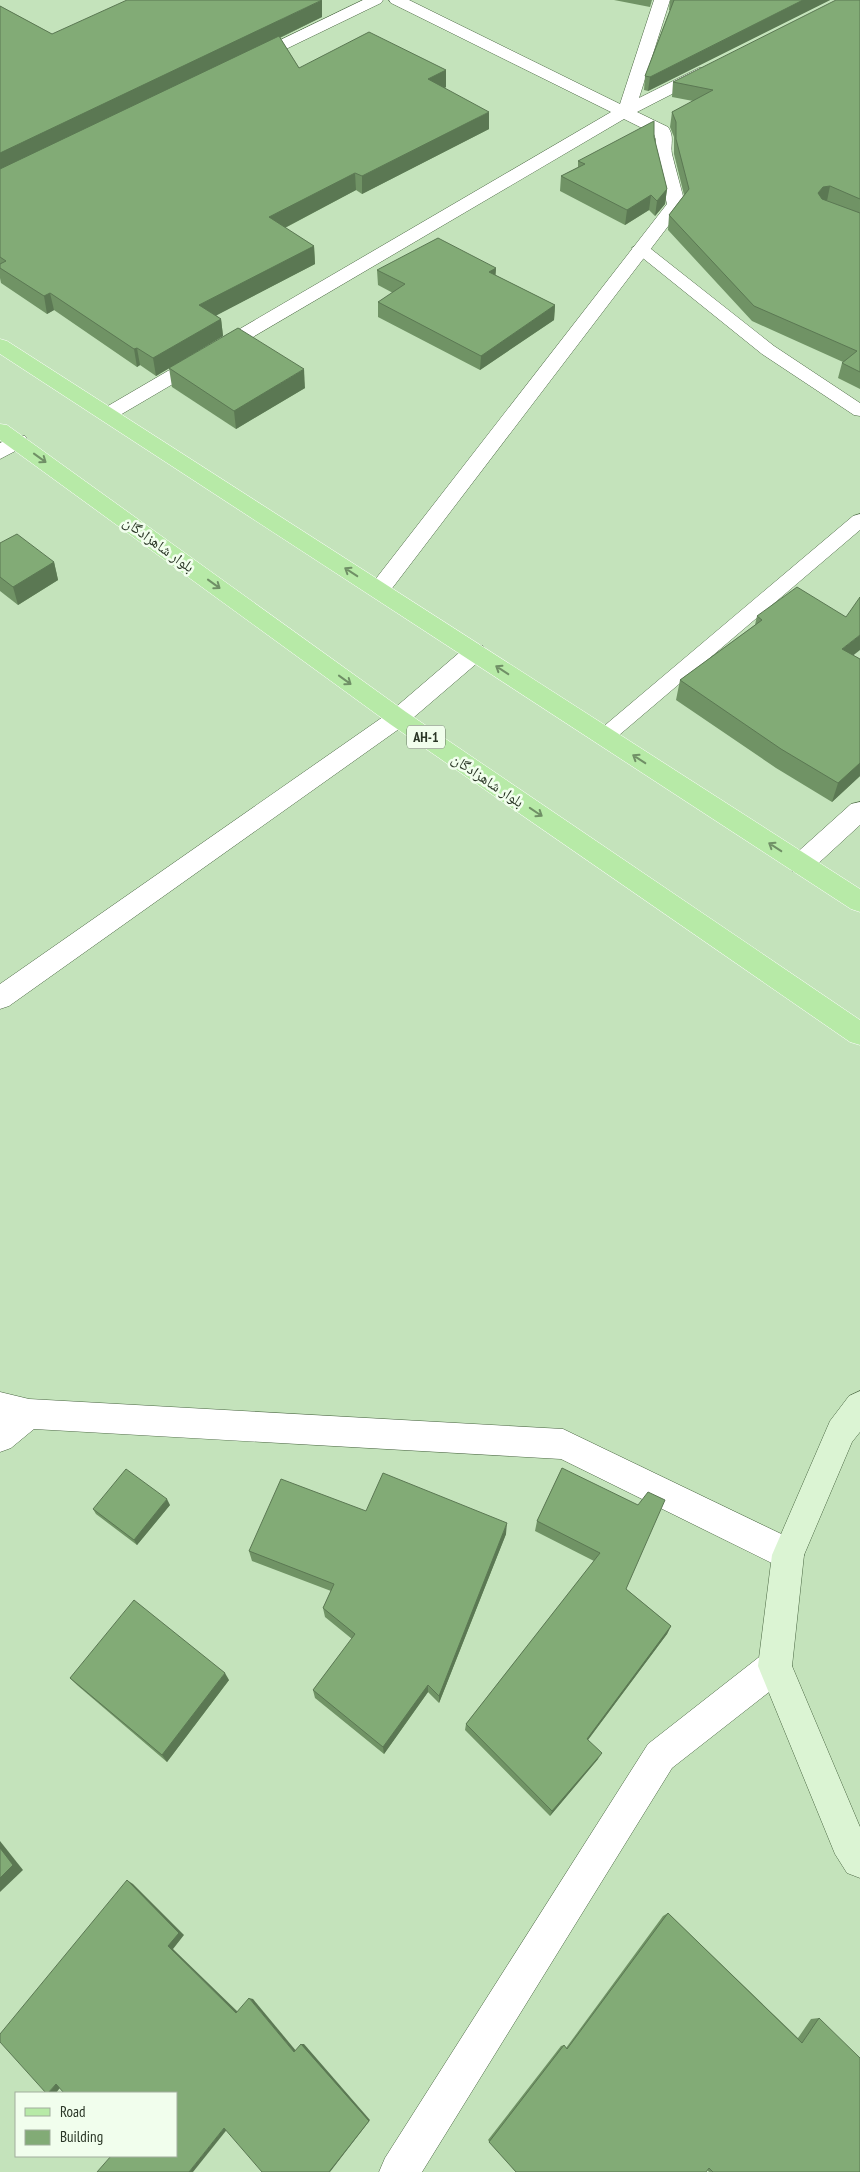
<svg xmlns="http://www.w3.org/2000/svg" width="860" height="2172" viewBox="0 0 860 2172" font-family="'PT Sans Narrow','Noto Naskh Arabic',sans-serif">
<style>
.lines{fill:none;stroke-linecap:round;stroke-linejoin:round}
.service-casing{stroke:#4b6743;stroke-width:1}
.minor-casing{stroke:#4b6743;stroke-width:1}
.tertiary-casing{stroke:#4b6743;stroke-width:1}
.secondary-casing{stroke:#4b6743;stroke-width:1}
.primary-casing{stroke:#fff;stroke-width:1}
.service{fill:#fff;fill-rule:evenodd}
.minor{fill:#fff;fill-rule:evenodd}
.tertiary{fill:#fff;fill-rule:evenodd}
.secondary{fill:#dbf4d3;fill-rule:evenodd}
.primary{fill:#b7eaa7;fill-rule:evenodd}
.wall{fill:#709365}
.shaded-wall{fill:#5b7853}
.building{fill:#82ab76;stroke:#5b7853}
.oneway{stroke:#709066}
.labels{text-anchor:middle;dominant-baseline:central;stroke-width:5;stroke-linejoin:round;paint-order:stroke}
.shield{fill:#f1feed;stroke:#667262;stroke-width:1}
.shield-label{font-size:14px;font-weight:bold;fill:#2a3626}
.street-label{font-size:15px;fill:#2a3626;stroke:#f1feed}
</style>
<rect width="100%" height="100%" fill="#c4e3bb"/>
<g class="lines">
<defs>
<g id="service">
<polygon points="640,243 646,245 774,346 860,403 860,416 854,415 762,354 634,251 632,248"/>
<polygon points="860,514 860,530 611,742 604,744 597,742 594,737 597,732 853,516"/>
</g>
<g id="minor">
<polygon points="363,0 383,0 381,3 257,63 251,65 243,60 245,57"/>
<path d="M389,0H409L620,104L654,0H670L639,98L699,68H711L713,71L711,74L637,112L668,127C675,137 670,144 672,154C676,171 681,187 685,204L387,595L379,598L371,595L368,590L371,585L667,204L654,151L656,140L654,134L624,119L115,418L108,420L101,418L98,414L101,410L611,112L391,3Z"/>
<polygon points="18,435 25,436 28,441 25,446 0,459 0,443"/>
<polygon points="860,802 860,825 810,871 801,874 792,871 788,864 792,857 851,804"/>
<polygon points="0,1392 29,1399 563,1429 800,1543 804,1555 800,1567 788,1571 561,1459 34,1429 11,1448 0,1452"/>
<polygon points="775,1649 787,1654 792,1666 787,1678 672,1768 422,2172 379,2172 385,2158 648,1744 763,1654"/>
</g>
<polygon id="tertiary" points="475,644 483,646 486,652 483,658 406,724 9,1006 0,1009 0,984 390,712 467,646"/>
<polygon id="secondary" points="860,1391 860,1432 852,1442 804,1555 792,1666 860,1827 860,1878 847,1873 835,1854 758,1666 772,1555 830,1421 849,1396"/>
<g id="primary">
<polygon points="0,339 7,341 860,889 860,912 851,909 0,354"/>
<polygon points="0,424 7,425 406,712 860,1020 860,1045 850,1042 390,724 0,440"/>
</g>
</defs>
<use href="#service" class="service-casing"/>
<use href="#minor" class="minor-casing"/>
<use href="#tertiary" class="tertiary-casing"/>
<use href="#secondary" class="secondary-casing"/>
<use href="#primary" class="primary-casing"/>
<use href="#service" class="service"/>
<use href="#minor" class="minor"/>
<use href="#tertiary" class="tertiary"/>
<use href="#secondary" class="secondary"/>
<use href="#primary" class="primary"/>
</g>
<g class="wall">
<polygon points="614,0 652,0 650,7"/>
<polygon points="670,0 830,0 648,91 644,90 645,76 670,10 669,10"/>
<polygon points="860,0 860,389 838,378 842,363 843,362 752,321 668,230 669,215 684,195 674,154 674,137 670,127 672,112 693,101 672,97 673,82"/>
<polygon points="0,6 52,34 322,17 280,38 299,68 446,70 446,87 445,88 489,129 362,194 356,190 285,228 314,246 315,264 216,315 221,319 223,336 156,376 140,365 137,367 54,310 47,314 1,283 0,278"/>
<polygon points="654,137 667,189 665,204 655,216 649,210 625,225 560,191 561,176 578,167 578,161"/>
<polygon points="496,268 495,275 555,305 554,320 480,370 378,317 378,302 393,293 378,285 377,270"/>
<polygon points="169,368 305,388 236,429 172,387"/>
<polygon points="0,543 54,562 58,580 18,605 0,591"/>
<polygon points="757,616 853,655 860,659 860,776 832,802 776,768 676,700 680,680 755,625"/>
<polygon points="562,1468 626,1589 671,1626 667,1634 588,1740 598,1759 550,1816 465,1730 466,1724 594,1561 535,1531 537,1521"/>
<polygon points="170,1505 137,1545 96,1514 93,1509"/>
<polygon points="366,1511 506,1534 439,1703 428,1692 384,1754 315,1698 313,1690 352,1639 325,1617 323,1608 331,1591 252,1561 249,1551"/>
<polygon points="70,1678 229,1680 167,1762 77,1685"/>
<polygon points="668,1913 798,2038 811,2019 819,2018 860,2172 709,2172 707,2170 516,2172 488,2140 561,2046 564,2045 566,2048 663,1916"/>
</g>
<g class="shaded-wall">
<polygon points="322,0 322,17 0,173 0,153"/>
<polygon points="803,0 830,0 648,91 650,77"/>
<polygon points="446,70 446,87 428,96 428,79"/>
<polygon points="489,112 489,129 362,194 362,176"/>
<polygon points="355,173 356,190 271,235 269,217"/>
<polygon points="830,186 827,201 815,208 818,193 823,187"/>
<polygon points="667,189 665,204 655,216 657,201"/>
<polygon points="651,195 649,210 625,225 627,210"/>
<polygon points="314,246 315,264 202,323 199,305"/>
<polygon points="496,268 495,283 489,272"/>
<polygon points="50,293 54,310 47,314 44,296"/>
<polygon points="555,305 554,320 480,370 481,356"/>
<polygon points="221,319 223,336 156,376 153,358"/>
<polygon points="137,348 140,365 137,367 134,349"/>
<polygon points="304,369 305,388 236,429 234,411"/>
<polygon points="54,562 58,580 18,605 13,587"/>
<polygon points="860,635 860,650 836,669 842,649"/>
<polygon points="860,763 860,776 832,802 838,783"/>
<polygon points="167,1499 170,1505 137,1545 134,1540"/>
<polygon points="507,1523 506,1534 439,1703 439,1696"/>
<polygon points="671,1626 667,1634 584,1745 587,1739"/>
<polygon points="225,1673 229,1680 167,1762 162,1755"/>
<polygon points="428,1685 428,1692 384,1754 383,1747"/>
<polygon points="602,1753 598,1759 550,1816 552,1811"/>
<polygon points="0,1841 23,1870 0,1892"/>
<polygon points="127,1880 133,1884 184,1935 173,1949 240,2014 236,2013 168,1946"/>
<polygon points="249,1998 253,1999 297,2052 294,2052"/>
<polygon points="301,2044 304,2044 370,2120 330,2172"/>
<polygon points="56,2084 63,2084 56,2093 48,2093"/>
<polygon points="229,2127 193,2172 189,2172 224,2128"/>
</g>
<g class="building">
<polygon points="127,0 322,0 0,153 0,6 52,34"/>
<polygon points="674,0 803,0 650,77 645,76"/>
<polygon points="836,0 860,0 860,199 830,186 823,187 818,193 822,199 860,213 860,372 842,363 857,351 754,306 669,215 689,189 676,139 676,122 672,112 713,90 673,82"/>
<polygon points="369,32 446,70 428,79 489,112 362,176 355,173 269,217 314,246 199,305 221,319 153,358 137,348 134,349 50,293 44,296 0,268 0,264 6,261 0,257 0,169 279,36 299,68"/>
<polygon points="654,121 654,137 667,189 657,201 651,195 627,210 561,176 585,164 578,161"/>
<polygon points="438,238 496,268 489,272 555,305 481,356 378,302 405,284 377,270"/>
<polygon points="238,328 304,369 234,411 169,368"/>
<polygon points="17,534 54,562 13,587 0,577 0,543"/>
<polygon points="797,587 846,617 860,597 860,635 842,649 860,659 860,763 838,783 781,749 680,680 762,620 757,616"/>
<polygon points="562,1468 638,1505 648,1492 665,1500 626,1589 671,1626 587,1739 602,1753 552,1811 466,1724 600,1553 537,1521"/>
<polygon points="126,1469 167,1499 134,1540 93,1509"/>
<polygon points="383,1473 507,1523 439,1696 428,1685 383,1747 313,1690 355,1634 323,1608 334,1584 249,1551 281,1479 366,1511"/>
<polygon points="134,1600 225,1673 162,1755 70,1678"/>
<polygon points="0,1848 13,1865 0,1878"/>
<polygon points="127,1880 179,1933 168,1946 236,2013 249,1998 294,2052 301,2044 369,2121 329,2172 262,2172 224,2128 189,2172 97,2172 111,2156 176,2156 176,2093 64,2093 56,2084 48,2093 46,2093 0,2042 0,2034"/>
<polygon points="668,1913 802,2043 819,2018 860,2058 860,2172 713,2172 709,2168 706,2172 516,2172 489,2142 564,2045 567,2049"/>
</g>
<defs><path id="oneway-shaft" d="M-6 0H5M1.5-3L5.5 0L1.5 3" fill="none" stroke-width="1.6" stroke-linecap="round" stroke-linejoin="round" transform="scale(1.25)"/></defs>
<g class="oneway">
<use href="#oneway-shaft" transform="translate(40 458) rotate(36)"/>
<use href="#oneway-shaft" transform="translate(351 572) rotate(-147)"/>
<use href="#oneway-shaft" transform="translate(214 584) rotate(36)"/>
<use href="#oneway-shaft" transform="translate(502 670) rotate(-147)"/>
<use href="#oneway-shaft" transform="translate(345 680) rotate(36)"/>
<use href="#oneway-shaft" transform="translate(639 759) rotate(-147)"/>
<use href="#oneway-shaft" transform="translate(536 812) rotate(34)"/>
<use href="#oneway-shaft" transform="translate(775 847) rotate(-147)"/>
</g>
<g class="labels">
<rect class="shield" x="407" y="725.5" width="38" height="23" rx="4"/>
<g class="shield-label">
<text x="426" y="737">AH-1</text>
</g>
<g class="street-label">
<text transform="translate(159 544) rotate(36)">بلوار شاهزادگان</text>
<text transform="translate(488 780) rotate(34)">بلوار شاهزادگان</text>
</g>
</g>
<rect x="15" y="2092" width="162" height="65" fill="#f1feed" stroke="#a1ae9d"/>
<rect x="25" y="2108" width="25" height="8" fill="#b7eaa7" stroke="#a1ae9d"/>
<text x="60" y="2117" font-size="15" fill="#2a3626">Road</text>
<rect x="25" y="2130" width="25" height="15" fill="#82ab76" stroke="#a1ae9d"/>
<text x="60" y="2142" font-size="15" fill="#2a3626">Building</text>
</svg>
